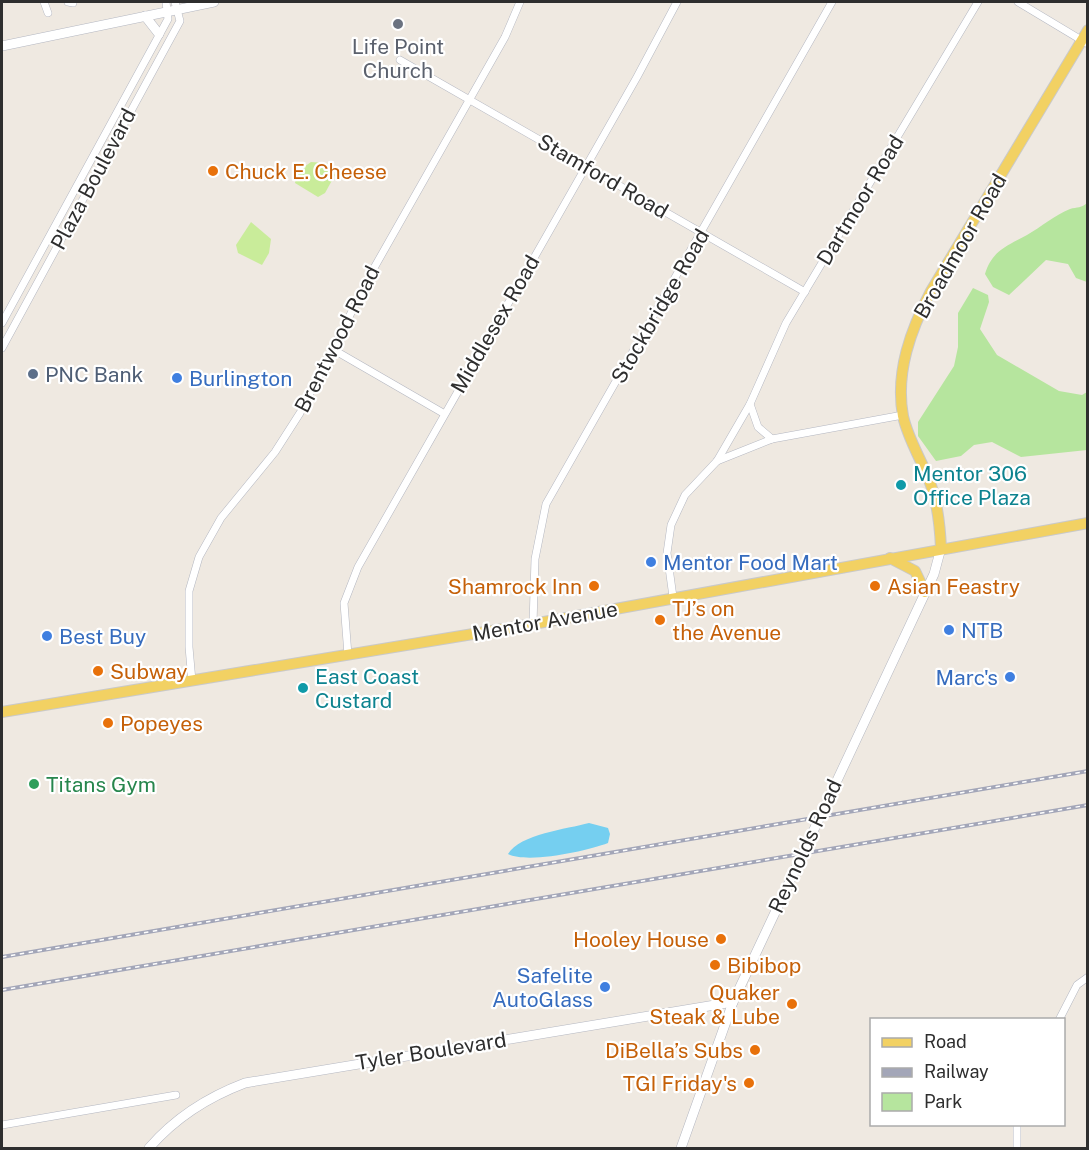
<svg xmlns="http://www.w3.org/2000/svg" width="1089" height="1150" viewBox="0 0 1089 1150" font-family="'Public Sans',sans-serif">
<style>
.green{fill:#b6e59e}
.pitch{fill:#c9ec9a}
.water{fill:#75cff0}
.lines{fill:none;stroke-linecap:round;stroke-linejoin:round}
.street-casing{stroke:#b4b7c1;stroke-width:8}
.secondary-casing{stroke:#b4b7c1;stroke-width:10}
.primary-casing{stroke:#c9c9c9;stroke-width:12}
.street{stroke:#fff;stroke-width:7}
.secondary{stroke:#fff;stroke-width:9}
.primary{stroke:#f2d163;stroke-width:10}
.rail-casing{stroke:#a3a6b8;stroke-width:4}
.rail{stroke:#fff;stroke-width:1.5;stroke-dasharray:4.5;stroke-linecap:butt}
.worship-dot{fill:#6b7280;stroke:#fff;stroke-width:2}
.food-dot{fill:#e8710a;stroke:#fff;stroke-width:2}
.service-dot{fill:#5c6f8a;stroke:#fff;stroke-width:2}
.shop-dot{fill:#3f7fe0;stroke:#fff;stroke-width:2}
.culture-dot{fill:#0f9aa8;stroke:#fff;stroke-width:2}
.leisure-dot{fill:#2e9e5b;stroke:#fff;stroke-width:2}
.labels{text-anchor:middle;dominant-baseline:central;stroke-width:4.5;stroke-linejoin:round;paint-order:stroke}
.worship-label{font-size:21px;fill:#5b616d;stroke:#fff}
.food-label{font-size:21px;fill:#c56008;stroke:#fff;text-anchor:start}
.street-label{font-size:21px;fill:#2e2e2e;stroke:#fff}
.service-label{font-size:21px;fill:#4e5e75;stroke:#fff;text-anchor:start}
.shop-label{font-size:21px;fill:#366cbe;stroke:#fff;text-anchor:start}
.culture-label{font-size:21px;fill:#0d838f;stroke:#fff;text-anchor:start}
.leisure-label{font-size:21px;fill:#27864d;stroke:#fff;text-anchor:start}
</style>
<rect width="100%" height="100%" fill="#efe9e1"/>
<g class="green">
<path d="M1087,203V282L1076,278L1068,264L1046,260L1009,295L993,287L985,274C992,251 1006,246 1027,235C1041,227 1055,215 1070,209C1077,207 1082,208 1087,203Z"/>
<polygon points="973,288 988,295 989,302 980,329 997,355 1059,391 1082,395 1087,392 1087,450 1021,457 992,442 974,445 961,456 936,461 918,436 918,422 954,366 958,347 958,313"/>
</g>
<g class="pitch">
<polygon points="311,162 327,163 335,175 325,193 318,197 295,183 297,172"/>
<polygon points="251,222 271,239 269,253 262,265 238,253 236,245"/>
</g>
<path class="water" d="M589,823L608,828L610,834L608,843C587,851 528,864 508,854C520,834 567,829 589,823Z"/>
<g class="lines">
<defs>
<g id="street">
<polyline points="44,2 48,13"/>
<polyline points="68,2 73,3"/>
<polyline points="1018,2 1088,44"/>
<polyline points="400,60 805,292"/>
<polyline points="2,323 168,19 166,2"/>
<polyline points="2,348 180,21 175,2"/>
<polyline points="334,350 443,413"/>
<polyline points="772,439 758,427 750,404 786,323 978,2"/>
<polyline points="717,461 772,439 903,415"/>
<polyline points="673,597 667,553 671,525 685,495 717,461 750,404"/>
<polyline points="533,624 535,559 546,504 832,2"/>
<polyline points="348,655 344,603 358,567 637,77 677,2"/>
<polyline points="192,681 189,647 189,591 199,557 221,518 275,452 300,413 374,268 505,37 520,2"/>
<polyline points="1059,1020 1077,985 1088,977"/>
<polyline points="1017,1124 1017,1148"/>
<polyline points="2,1125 176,1095"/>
</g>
<g id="secondary">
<polyline points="145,16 159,34"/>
<polyline points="2,46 214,2"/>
<path d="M149,1148C175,1118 208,1097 245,1083L733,1002"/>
<polyline points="681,1148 733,1002 934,574 941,548"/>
</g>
<g id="primary">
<path d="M941,548C940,526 938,502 929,480C921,459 908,439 903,416C895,372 911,329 931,291L1088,30"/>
<polyline points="890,558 915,571 925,592"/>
<polyline points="2,712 533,624 1088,523"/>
</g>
</defs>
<use href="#street" class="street-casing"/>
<use href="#secondary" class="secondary-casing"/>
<use href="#primary" class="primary-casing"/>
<use href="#street" class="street"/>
<use href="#secondary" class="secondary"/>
<use href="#primary" class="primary"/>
<defs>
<g id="rail">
<polyline points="2,957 1088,771"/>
<polyline points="2,990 1088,805"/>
</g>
</defs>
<use href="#rail" class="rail-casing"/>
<use href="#rail" class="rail"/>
</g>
<circle class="worship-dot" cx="398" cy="24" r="6"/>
<g class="food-dot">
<circle cx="213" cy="171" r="6"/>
<circle cx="594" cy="586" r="6"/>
<circle cx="875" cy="586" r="6"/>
<circle cx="660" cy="620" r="6"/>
<circle cx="98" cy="671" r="6"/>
<circle cx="108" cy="723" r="6"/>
<circle cx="721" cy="939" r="6"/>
<circle cx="715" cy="965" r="6"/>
<circle cx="792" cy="1004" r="6"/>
<circle cx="755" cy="1050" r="6"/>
<circle cx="749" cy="1083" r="6"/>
</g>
<circle class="service-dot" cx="33" cy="374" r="6"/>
<g class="shop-dot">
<circle cx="177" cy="378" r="6"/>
<circle cx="651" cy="562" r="6"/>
<circle cx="949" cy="630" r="6"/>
<circle cx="47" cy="636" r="6"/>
<circle cx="1010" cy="677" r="6"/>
<circle cx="605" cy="987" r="6"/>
</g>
<g class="culture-dot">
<circle cx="901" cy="485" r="6"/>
<circle cx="303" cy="688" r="6"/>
</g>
<circle class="leisure-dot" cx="34" cy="784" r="6"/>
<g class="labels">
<g class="worship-label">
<text x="398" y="46">Life Point<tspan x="398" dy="24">Church</tspan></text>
</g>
<g class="food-label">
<text x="225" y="171">Chuck E. Cheese</text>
<text x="582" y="586" text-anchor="end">Shamrock Inn</text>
<text x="887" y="586">Asian Feastry</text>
<text x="672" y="608">TJ’s on<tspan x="672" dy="24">the Avenue</tspan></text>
<text x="110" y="671">Subway</text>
<text x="120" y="723">Popeyes</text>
<text x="709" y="939" text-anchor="end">Hooley House</text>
<text x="727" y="965">Bibibop</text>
<text x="780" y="992" text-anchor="end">Quaker<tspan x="780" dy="24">Steak &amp; Lube</tspan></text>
<text x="743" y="1050" text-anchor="end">DiBella’s Subs</text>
<text x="737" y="1083" text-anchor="end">TGI Friday's</text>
</g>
<g class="street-label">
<text transform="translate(603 176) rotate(30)">Stamford Road</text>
<text transform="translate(93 179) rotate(-62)">Plaza Boulevard</text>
<text transform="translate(860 200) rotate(-59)">Dartmoor Road</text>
<text transform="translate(960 246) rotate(-60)">Broadmoor Road</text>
<text transform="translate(660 306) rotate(-60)">Stockbridge Road</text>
<text transform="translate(495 324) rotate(-60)">Middlesex Road</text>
<text transform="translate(337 339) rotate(-63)">Brentwood Road</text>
<text transform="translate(545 621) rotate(-10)">Mentor Avenue</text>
<text transform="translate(805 846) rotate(-65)">Reynolds Road</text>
<text transform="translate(431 1051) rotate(-9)">Tyler Boulevard</text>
</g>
<g class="service-label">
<text x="45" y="374">PNC Bank</text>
</g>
<g class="shop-label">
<text x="189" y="378">Burlington</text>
<text x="663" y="562">Mentor Food Mart</text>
<text x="961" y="630">NTB</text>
<text x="59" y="636">Best Buy</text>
<text x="998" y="677" text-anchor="end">Marc's</text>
<text x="593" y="975" text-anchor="end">Safelite<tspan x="593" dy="24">AutoGlass</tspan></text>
</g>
<g class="culture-label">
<text x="913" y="473">Mentor 306<tspan x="913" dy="24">Office Plaza</tspan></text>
<text x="315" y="676">East Coast<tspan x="315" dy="24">Custard</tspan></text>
</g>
<g class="leisure-label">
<text x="46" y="784">Titans Gym</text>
</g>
</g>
<rect width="1089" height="1150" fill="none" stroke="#2e2e2e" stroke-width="6"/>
<rect x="870" y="1018" width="195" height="108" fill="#ffffff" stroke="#ababab" stroke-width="1.5"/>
<rect x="882" y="1038" width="30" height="9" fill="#f2d163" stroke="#ababab" stroke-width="1.5"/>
<text x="924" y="1048" font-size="18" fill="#2e2e2e">Road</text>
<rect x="882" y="1068" width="30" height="9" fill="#a3a6b8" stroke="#ababab" stroke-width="1.5"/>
<text x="924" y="1078" font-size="18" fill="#2e2e2e">Railway</text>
<rect x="882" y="1093" width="30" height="18" fill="#b6e59e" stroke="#ababab" stroke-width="1.5"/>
<text x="924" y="1108" font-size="18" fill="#2e2e2e">Park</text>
</svg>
